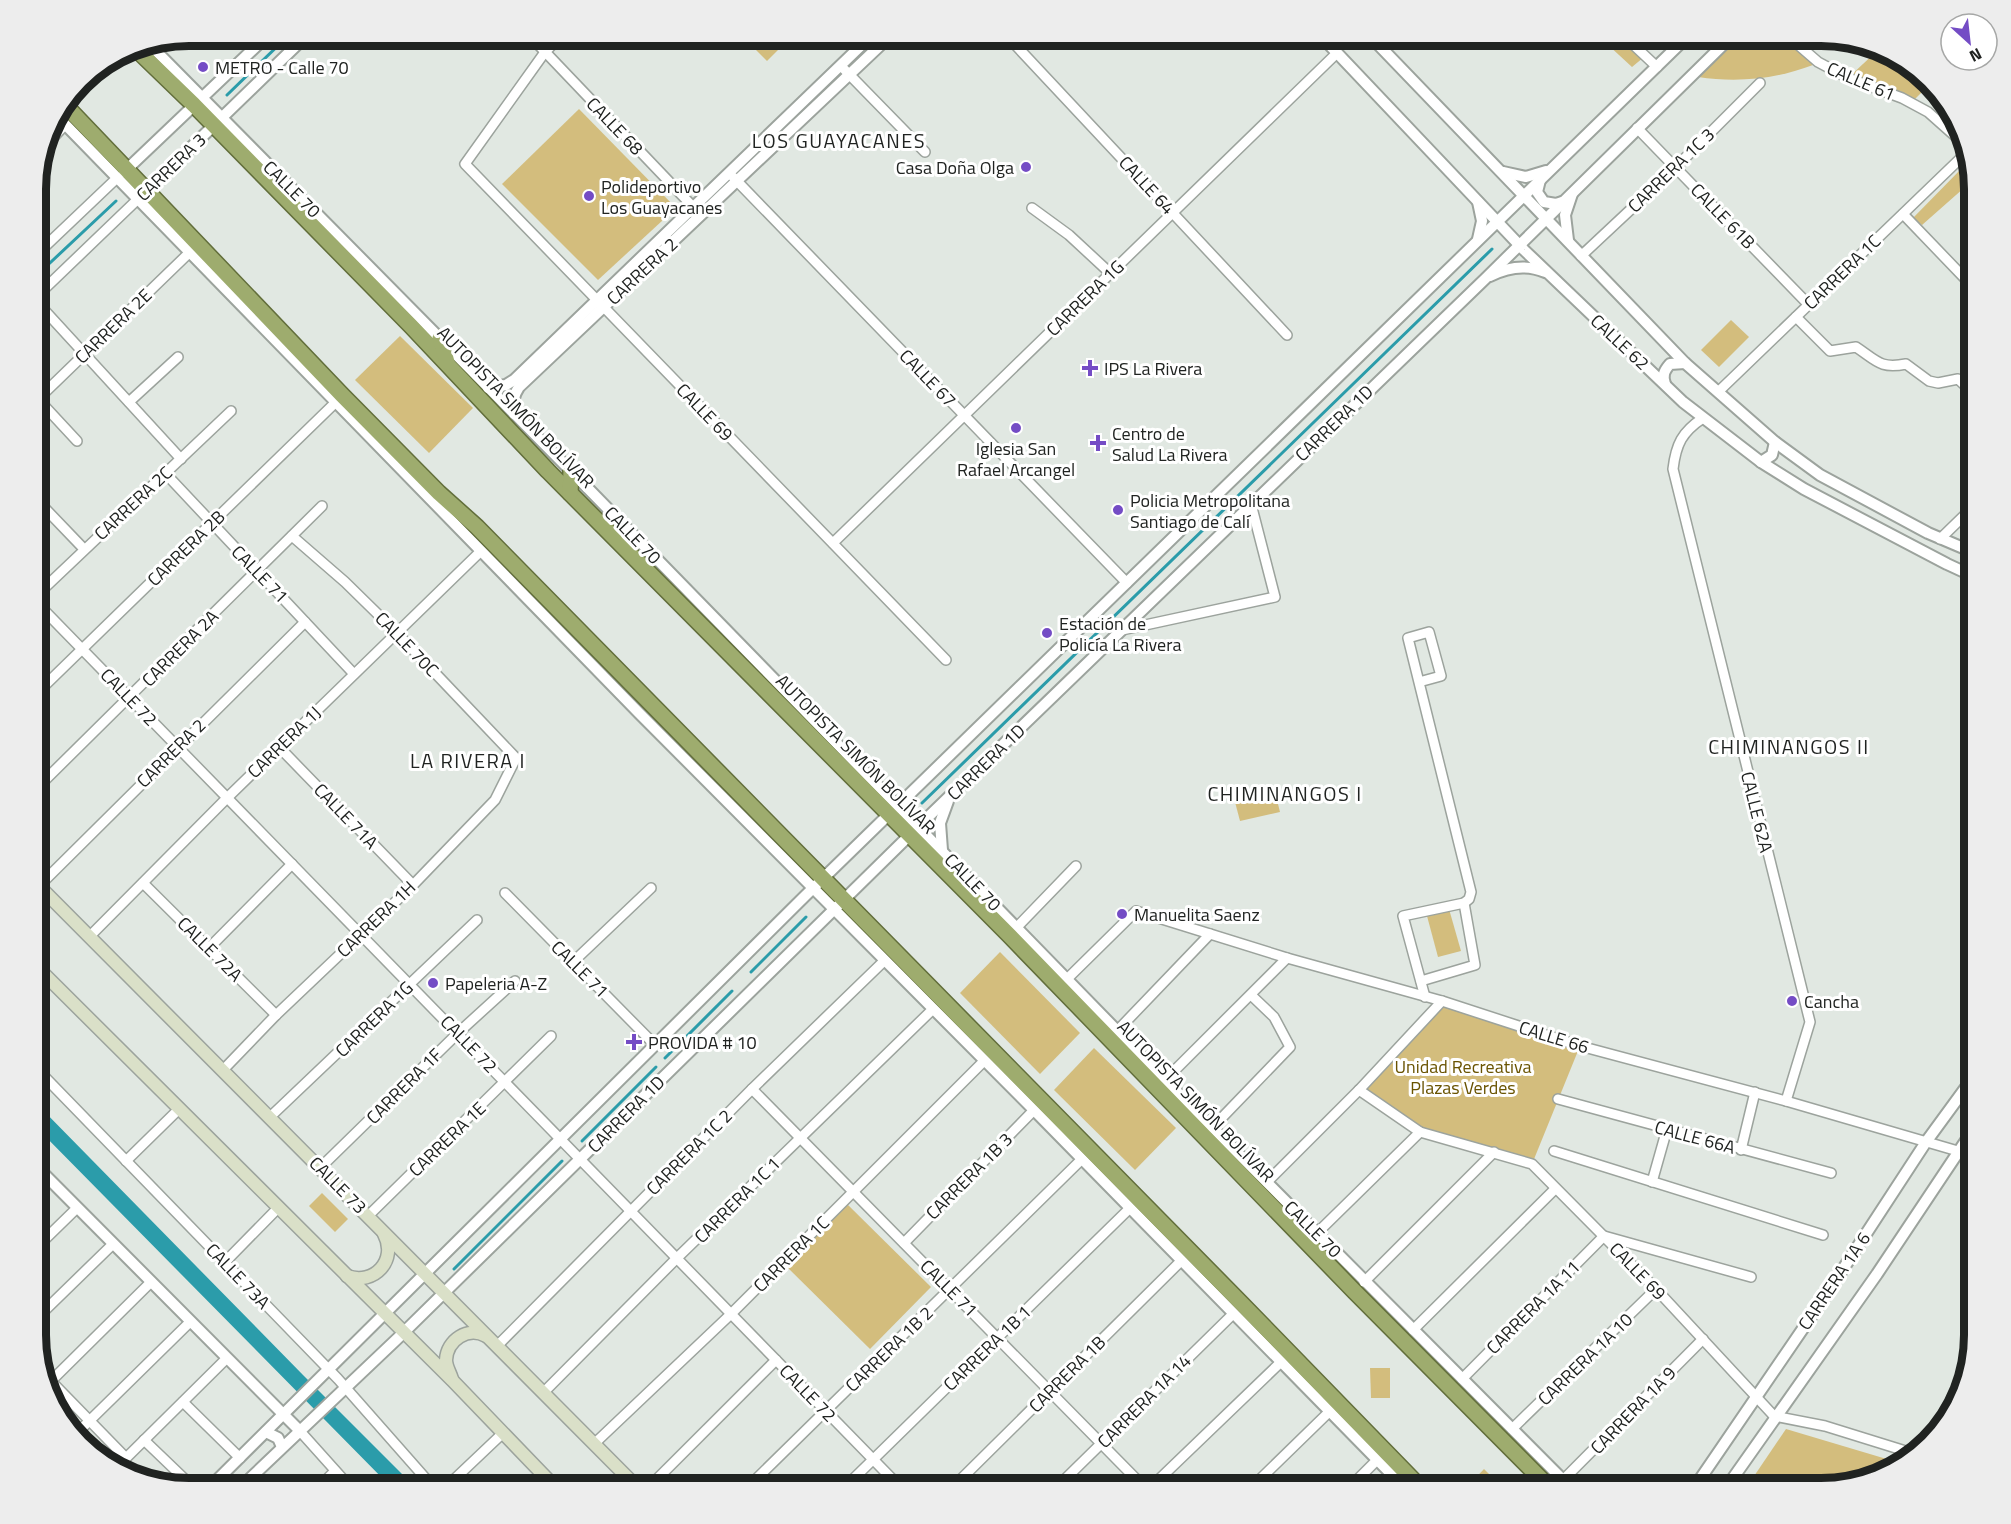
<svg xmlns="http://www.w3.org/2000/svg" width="2011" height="1524" viewBox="0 0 2011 1524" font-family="'Titillium Web',sans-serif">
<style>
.green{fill:#d3bd7d}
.water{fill:#2b9caa}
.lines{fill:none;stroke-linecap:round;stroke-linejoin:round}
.stream{stroke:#2b9caa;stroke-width:3}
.minor-casing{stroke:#9ca39d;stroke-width:12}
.tertiary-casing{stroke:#9ca39d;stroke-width:14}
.secondary-casing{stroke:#9ca39d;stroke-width:15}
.trunk-casing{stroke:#626e3b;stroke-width:18}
.minor{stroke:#fff;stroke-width:9}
.tertiary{stroke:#fff;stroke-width:10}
.secondary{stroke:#dae0c8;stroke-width:12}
.trunk{stroke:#9eac6e;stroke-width:15}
.poi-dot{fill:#744cc5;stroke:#fff;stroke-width:2}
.labels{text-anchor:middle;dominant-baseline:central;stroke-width:6;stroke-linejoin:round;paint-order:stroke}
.poi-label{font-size:18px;fill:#202321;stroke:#fff;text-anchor:start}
.street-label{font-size:18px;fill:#202321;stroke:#fff}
.park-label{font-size:18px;fill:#695301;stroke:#fff}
.neighbourhood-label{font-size:20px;letter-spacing:1.5px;fill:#202321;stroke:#fff}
.rim{fill:none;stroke:#202321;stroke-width:8}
</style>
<rect width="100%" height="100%" fill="#e1e8e2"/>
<g class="green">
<polygon points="742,36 792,36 767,61"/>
<polygon points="1585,36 1624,36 1644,57 1632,67 1606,43 1593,47"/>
<path d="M1740,36H1782L1813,65C1776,79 1738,83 1698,77Z"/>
<polygon points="1879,49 1915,68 1929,85 1911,103 1848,78"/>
<polygon points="579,109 676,208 598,280 502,184"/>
<polygon points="1966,153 1973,180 1922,225 1913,218 1963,167 1957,162"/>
<polygon points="1731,320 1749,337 1719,367 1701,350"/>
<polygon points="400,336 473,408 429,453 355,380"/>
<polygon points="1275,792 1280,812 1240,821 1235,802"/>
<polygon points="1449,909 1461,951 1438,957 1427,916"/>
<polygon points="1000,952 1080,1033 1040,1074 960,993"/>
<polygon points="1442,1001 1580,1046 1532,1164 1420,1132 1359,1090"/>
<polygon points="1094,1048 1176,1128 1135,1170 1054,1090"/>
<polygon points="322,1193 348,1219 335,1232 309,1206"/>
<polygon points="846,1203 931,1287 870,1349 786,1266"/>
<polygon points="1370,1368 1390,1368 1390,1398 1371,1398"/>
<polygon points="1786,1429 1900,1463 1889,1472 1821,1488 1746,1488"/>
<polygon points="1484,1469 1503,1488 1466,1488"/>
</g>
<polygon class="water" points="36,1103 303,1375 416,1488 392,1488 36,1127"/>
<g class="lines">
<g class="stream">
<polyline points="227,95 288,36"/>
<polyline points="36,276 116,201"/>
<polyline points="922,803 1492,249"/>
<polyline points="751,972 806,917"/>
<polyline points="665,1058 732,991"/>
<polyline points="582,1141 656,1067"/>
<polyline points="454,1269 562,1161"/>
</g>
<defs>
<g id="minor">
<polyline points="530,36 698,212"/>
<polyline points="561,36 545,52 465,164 946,660"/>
<polyline points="1007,36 1287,335"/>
<polyline points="1624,36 1657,67"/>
<polyline points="1788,36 1818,62 1848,78 1902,98 1928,112 1964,144"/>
<polyline points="841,66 925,152"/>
<polyline points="1637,128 1809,305"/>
<polyline points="46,145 65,125"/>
<polyline points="733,177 1127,583"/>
<polyline points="1032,208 1069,235 1110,273"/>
<polyline points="1903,214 1975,289"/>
<polyline points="36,255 117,178"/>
<polyline points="1581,256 1675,168 1760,83"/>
<polyline points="36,297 138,199"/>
<polyline points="36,301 181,459"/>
<path d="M1796,317L1830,351L1856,347C1877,361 1880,369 1906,364L1929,381L1938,383L1958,379L1975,395"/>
<polyline points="1718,392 1966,153"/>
<polyline points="38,399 77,441"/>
<polyline points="36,401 190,252"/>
<polyline points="129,402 178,357"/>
<path d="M1703,418C1682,432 1676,444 1673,469L1810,1022L1786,1101"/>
<polyline points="166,474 354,674"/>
<polyline points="36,499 84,549"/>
<polyline points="1940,539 1975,505"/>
<polyline points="833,543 1337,53"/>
<polyline points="36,596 231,411"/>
<polyline points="36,602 901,1488"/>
<polyline points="1122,630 1275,597 1251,504"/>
<polyline points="1419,682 1441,676 1429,632 1408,638 1471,892 1469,899 1464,903 1403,916 1425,997"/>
<polyline points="36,694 336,402"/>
<polyline points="279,747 413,885"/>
<polyline points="36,789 322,506"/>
<polyline points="143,883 276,1015"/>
<polyline points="39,886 305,622"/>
<polyline points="505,893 655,1045"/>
<polyline points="1017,927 1076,866"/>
<polyline points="90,936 227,798 481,551"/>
<polyline points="209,948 292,864"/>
<polyline points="573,962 651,888"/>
<polyline points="1067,979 1136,911 1287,958 1442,1001 1580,1046 1786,1101 1975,1156"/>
<polyline points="1421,981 1475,965 1464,903"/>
<polyline points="36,987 47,977"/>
<polyline points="1117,1031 1210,934"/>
<polyline points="36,1068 338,1379 434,1488"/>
<polyline points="223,1070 276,1015 413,885 495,800 516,758 397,633 345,582 292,536"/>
<polyline points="1165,1080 1287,958"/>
<polyline points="752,1089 1145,1488"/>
<polyline points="1359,1090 1420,1132 1532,1164 1656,1289 1774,1416 1825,1426 1912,1453"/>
<polyline points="1558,1099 1831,1173"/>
<polyline points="270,1117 477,920"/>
<polyline points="1212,1128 1290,1047 1274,1017 1251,995"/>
<polyline points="1741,1150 1755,1092"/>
<polyline points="1554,1151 1823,1235"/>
<polyline points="126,1161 179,1109"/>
<polyline points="320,1168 458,1033 515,981"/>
<polyline points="1267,1182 1359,1090 1442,1001"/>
<polyline points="1652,1182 1667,1129"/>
<polyline points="368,1216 551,1036"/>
<polyline points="1316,1234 1420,1132"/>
<polyline points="904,1243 1034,1110"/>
<polyline points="36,1248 77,1208"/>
<polyline points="225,1262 278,1208"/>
<polyline points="1364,1282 1494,1152"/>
<polyline points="36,1319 113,1244"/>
<polyline points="1413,1330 1555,1189"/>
<polyline points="497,1346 752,1089 884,961"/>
<polyline points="44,1374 126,1458"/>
<polyline points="1462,1379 1604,1236 1751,1277"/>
<polyline points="47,1385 151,1282"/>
<polyline points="543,1393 677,1258 933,1009"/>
<polyline points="183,1402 240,1458"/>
<polyline points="1512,1429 1656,1289"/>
<polyline points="299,1430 351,1488"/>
<polyline points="77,1433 190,1322"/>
<polyline points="144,1440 194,1488"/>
<polyline points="594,1444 731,1314 984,1061"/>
<polyline points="117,1467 226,1359"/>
<polyline points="1563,1480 1703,1339"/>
<polyline points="318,1488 335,1471"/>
<polyline points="445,1488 503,1433"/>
<polyline points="648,1488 776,1360"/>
<polyline points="747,1488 1082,1159"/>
<polyline points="844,1488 1129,1209"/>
<polyline points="952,1488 1181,1261"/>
<polyline points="1056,1488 1233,1314"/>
<polyline points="1150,1488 1281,1362"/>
<polyline points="1251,1488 1330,1411"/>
<polyline points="1349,1488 1381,1456"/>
</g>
<g id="tertiary">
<polyline points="1321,36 1524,250 1683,402 1761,462 1804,489 1947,564 1975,577"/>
<polyline points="1370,36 1685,363 1775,442 1820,475 1928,533 1975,553"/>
<polyline points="149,44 571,471 1165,1080 1571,1488"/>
<polyline points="57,116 639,713 1034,1110 1405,1488"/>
<polyline points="124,172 267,36"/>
<polyline points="1503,172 1526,177 1546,171"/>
<polyline points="1540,180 1537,192 1544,202 1556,204 1562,202"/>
<polyline points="142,195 306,36"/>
<polyline points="1478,239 1482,221 1478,202"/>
<polyline points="1568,240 1565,215 1572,194"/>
<path d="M1490,276C1508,267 1526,264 1545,272"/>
<path d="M1665,384C1662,375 1664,371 1670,364L1685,363"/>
<polyline points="488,388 506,385 514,380 871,36"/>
<path d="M514,414C512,403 513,396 519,387L890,36"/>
<polyline points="1761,462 1772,455 1775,442"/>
<polyline points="942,850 940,823 948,801"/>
<polyline points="36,1166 299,1430"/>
<polyline points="266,1432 278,1438 282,1447"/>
<polyline points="209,1488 805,896 1688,36"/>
<polyline points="240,1488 398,1338 925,820 1485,279 1732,36"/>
<polyline points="1694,1488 1830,1289 1926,1142 1975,1075"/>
<polyline points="1726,1488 1877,1274 1975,1127"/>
</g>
<g id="secondary">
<polyline points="36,883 638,1488"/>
<polyline points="36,966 453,1381 556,1488"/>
<path d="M347,1276C374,1286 398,1260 384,1234"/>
<path d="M452,1379C450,1372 446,1367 446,1360C447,1340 468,1326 486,1336"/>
</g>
<g id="trunk">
<polyline points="134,47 194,105 411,326 548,471 1009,935 1354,1291 1550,1488"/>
<polyline points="65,105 342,395 439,493 477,527 1241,1303 1421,1488"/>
<polyline points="440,338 447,362"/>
<polyline points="570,493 571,471"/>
</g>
</defs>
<use href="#minor" class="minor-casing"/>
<use href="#tertiary" class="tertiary-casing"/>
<use href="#secondary" class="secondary-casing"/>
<use href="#trunk" class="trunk-casing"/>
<use href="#minor" class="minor"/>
<use href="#tertiary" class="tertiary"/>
<use href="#secondary" class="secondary"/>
<use href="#trunk" class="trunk"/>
</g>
<g class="poi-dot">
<circle cx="203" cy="67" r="6"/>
<circle cx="1026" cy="167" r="6"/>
<circle cx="589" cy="196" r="6"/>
<path d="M1087 359h6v6h6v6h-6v6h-6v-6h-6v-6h6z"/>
<circle cx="1016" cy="428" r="6"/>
<path d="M1095 434h6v6h6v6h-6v6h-6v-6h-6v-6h6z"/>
<circle cx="1118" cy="510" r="6"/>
<circle cx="1047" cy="633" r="6"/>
<circle cx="1122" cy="914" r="6"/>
<circle cx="433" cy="983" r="6"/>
<circle cx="1792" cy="1001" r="6"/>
<path d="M631 1033h6v6h6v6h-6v6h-6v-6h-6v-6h6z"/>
</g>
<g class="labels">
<g class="poi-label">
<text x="215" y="67">METRO - Calle 70</text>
<text x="1014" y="167" text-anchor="end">Casa Doña Olga</text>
<text x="601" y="186">Polideportivo<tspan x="601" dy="21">Los Guayacanes</tspan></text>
<text x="1104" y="368">IPS La Rivera</text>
<text x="1112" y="433">Centro de<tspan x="1112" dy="21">Salud La Rivera</tspan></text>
<text x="1016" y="448" text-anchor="middle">Iglesia San<tspan x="1016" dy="21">Rafael Arcangel</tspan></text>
<text x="1130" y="500">Policia Metropolitana<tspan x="1130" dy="21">Santiago de Calí</tspan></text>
<text x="1059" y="623">Estación de<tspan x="1059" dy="21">Policía La Rivera</tspan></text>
<text x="1134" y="914">Manuelita Saenz</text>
<text x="445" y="983">Papeleria A-Z</text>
<text x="1804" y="1001">Cancha</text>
<text x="648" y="1042">PROVIDA # 10</text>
</g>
<g class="street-label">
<text transform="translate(1861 81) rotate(23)">CALLE 61</text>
<text transform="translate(615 126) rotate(46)">CALLE 68</text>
<text transform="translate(171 167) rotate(-44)">CARRERA 3</text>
<text transform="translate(1671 170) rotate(-44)">CARRERA 1C 3</text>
<text transform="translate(1147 185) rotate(47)">CALLE 64</text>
<text transform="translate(292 189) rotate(45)">CALLE 70</text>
<text transform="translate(1723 216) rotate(46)">CALLE 61B</text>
<text transform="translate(642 271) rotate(-43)">CARRERA 2</text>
<text transform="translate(1842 272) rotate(-44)">CARRERA 1C</text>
<text transform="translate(1085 298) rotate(-44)">CARRERA 1G</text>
<text transform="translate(113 326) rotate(-44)">CARRERA 2E</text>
<text transform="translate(1620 342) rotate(43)">CALLE 62</text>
<text transform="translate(928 378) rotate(46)">CALLE 67</text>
<text transform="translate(516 407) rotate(46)">AUTOPISTA SIMÓN BOLÍVAR</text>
<text transform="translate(705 412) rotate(46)">CALLE 69</text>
<text transform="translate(1334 423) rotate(-44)">CARRERA 1D</text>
<text transform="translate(133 503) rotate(-43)">CARRERA 2C</text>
<text transform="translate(633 535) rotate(46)">CALLE 70</text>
<text transform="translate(186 548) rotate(-44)">CARRERA 2B</text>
<text transform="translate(260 574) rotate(46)">CALLE 71</text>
<text transform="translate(407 644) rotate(46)">CALLE 70C</text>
<text transform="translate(180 648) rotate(-45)">CARRERA 2A</text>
<text transform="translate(129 697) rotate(46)">CALLE 72</text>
<text transform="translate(284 742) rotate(-44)">CARRERA 1J</text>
<text transform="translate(171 753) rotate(-45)">CARRERA 2</text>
<text transform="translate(856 754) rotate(45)">AUTOPISTA SIMÓN BOLÍVAR</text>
<text transform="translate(986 762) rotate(-44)">CARRERA 1D</text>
<text transform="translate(1757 812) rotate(76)">CALLE 62A</text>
<text transform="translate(346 816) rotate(46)">CALLE 71A</text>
<text transform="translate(973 882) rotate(46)">CALLE 70</text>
<text transform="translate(376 919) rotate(-44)">CARRERA 1H</text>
<text transform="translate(210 949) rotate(45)">CALLE 72A</text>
<text transform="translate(580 969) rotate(45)">CALLE 71</text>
<text transform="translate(374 1019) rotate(-44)">CARRERA 1G</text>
<text transform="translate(1554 1037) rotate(17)">CALLE 66</text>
<text transform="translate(469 1044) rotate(46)">CALLE 72</text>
<text transform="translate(404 1086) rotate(-45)">CARRERA 1F</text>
<text transform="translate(1196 1101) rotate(46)">AUTOPISTA SIMÓN BOLÍVAR</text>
<text transform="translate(626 1114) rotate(-45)">CARRERA 1D</text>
<text transform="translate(1695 1137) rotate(15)">CALLE 66A</text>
<text transform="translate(447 1139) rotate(-44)">CARRERA 1E</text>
<text transform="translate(689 1152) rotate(-45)">CARRERA 1C 2</text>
<text transform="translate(969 1176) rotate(-45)">CARRERA 1B 3</text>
<text transform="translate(338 1185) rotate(45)">CALLE 73</text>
<text transform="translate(737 1200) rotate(-45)">CARRERA 1C 1</text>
<text transform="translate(1313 1229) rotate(45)">CALLE 70</text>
<text transform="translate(791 1254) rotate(-45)">CARRERA 1C</text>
<text transform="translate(1638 1271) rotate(46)">CALLE 69</text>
<text transform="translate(238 1276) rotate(46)">CALLE 73A</text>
<text transform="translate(1834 1281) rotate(-56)">CARRERA 1A 6</text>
<text transform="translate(949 1288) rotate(45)">CALLE 71</text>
<text transform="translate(1533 1307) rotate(-45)">CARRERA 1A 11</text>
<text transform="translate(987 1348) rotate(-44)">CARRERA 1B 1</text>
<text transform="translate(889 1349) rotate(-44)">CARRERA 1B 2</text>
<text transform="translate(1585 1359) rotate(-44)">CARRERA 1A 10</text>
<text transform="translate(1067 1374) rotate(-45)">CARRERA 1B</text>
<text transform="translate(808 1393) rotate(46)">CALLE 72</text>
<text transform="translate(1144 1401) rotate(-45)">CARRERA 1A 14</text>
<text transform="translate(1633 1410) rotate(-46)">CARRERA 1A 9</text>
</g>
<g class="park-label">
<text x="1463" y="1066">Unidad Recreativa<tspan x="1463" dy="21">Plazas Verdes</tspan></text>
</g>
<g class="neighbourhood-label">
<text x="839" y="140">LOS GUAYACANES</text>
<text x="1789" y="746">CHIMINANGOS II</text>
<text x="468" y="760">LA RIVERA I</text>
<text x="1285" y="793">CHIMINANGOS I</text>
</g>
</g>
<path d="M0 0H2011V1524H0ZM189 46H1821A143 143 0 0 1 1964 189V1335A143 143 0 0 1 1821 1478H189A143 143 0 0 1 46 1335V189A143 143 0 0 1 189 46Z" fill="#ededed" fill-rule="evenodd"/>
<path class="rim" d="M189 46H1821A143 143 0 0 1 1964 189V1335A143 143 0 0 1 1821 1478H189A143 143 0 0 1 46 1335V189A143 143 0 0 1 189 46Z"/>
<g transform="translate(1969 42) rotate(153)"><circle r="28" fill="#ffffff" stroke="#a6a7a6" stroke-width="1.5"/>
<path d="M0-4.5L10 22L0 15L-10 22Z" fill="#744cc5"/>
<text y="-9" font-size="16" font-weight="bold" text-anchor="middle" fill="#202321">N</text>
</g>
</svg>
